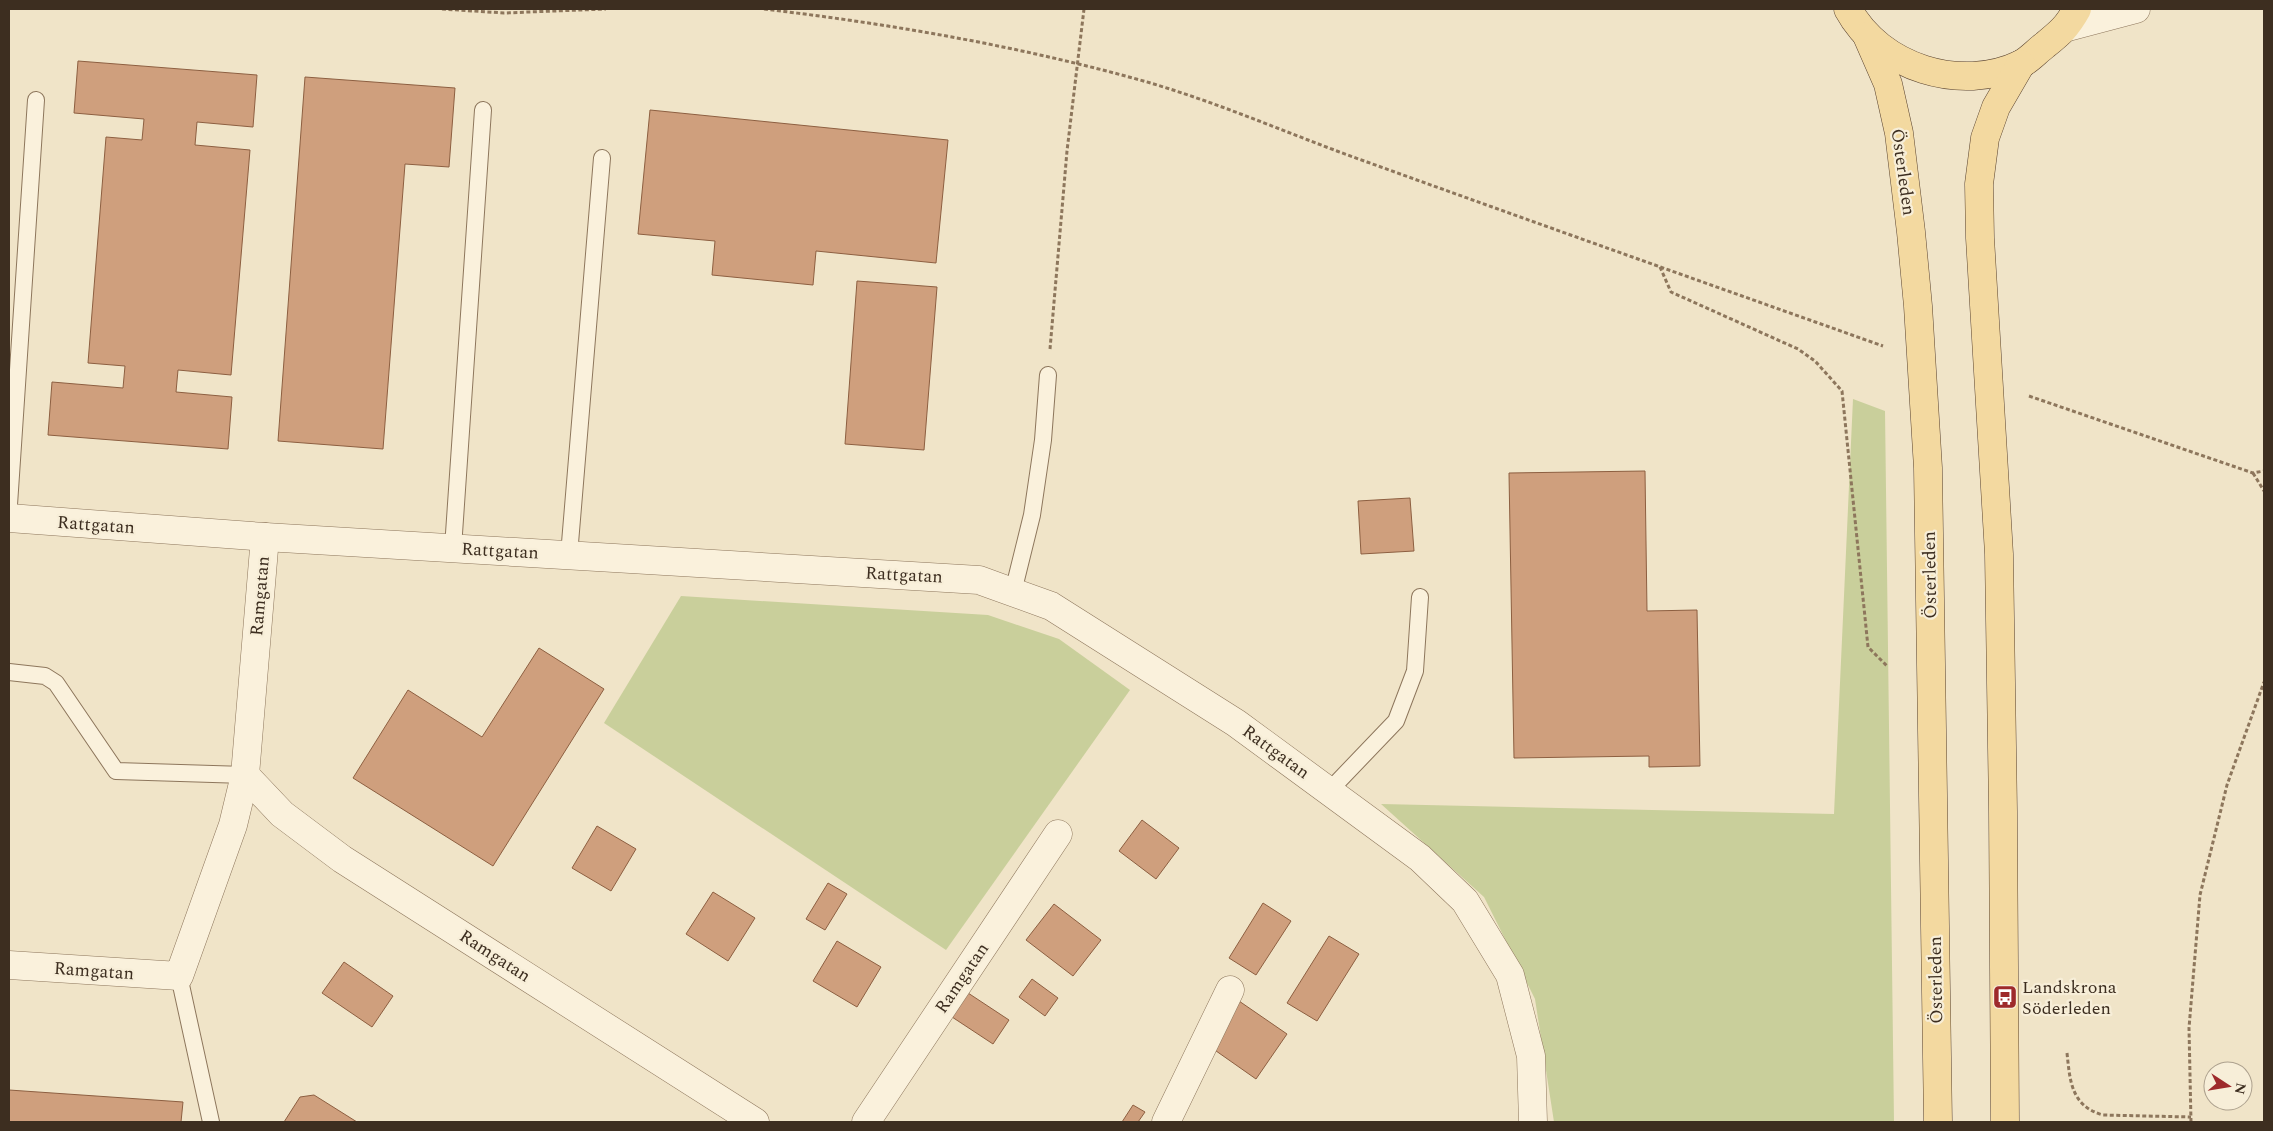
<svg xmlns="http://www.w3.org/2000/svg" width="2273" height="1131" viewBox="0 0 2273 1131" font-family="Spectral,serif">
<style>
.grass{fill:#c9cf9b}
.building{fill:#cf9f7d;stroke:#8d5f41}
.lines{fill:none;stroke-linecap:round;stroke-linejoin:round}
.service-casing{stroke:#8d765c;stroke-width:18}
.minor-casing{stroke:#8d765c;stroke-width:29}
.tertiary-casing{stroke:#8d765c;stroke-width:29}
.primary-casing{stroke:#5b4430;stroke-width:29}
.path{stroke:#8d765c;stroke-width:3;stroke-dasharray:4 2.5;stroke-linecap:butt}
.service{stroke:#faf1dc;stroke-width:16}
.minor{stroke:#faf1dc;stroke-width:28}
.tertiary{stroke:#faf1dc;stroke-width:28}
.primary{stroke:#f3d9a0;stroke-width:28}
.labels{text-anchor:middle;dominant-baseline:central;stroke-width:4.5;stroke-linejoin:round;paint-order:stroke}
.street-label{font-size:18px;fill:#3d2e20;stroke:#f7eed8}
.poi-label{font-size:18px;fill:#3d2e20;stroke:#f7eed8;text-anchor:start}
</style>
<rect width="100%" height="100%" fill="#f0e4c8"/>
<g class="grass">
<polygon points="1853,399 1885,411 1894,1122 1554,1122 1535,999 1484,897 1381,804 1834,814"/>
<polygon points="681,596 988,615 1059,639 1130,690 946,950 604,723"/>
</g>
<g class="building">
<polygon points="78,61 257,75 253,127 197,122 195,145 250,150 231,375 178,370 176,392 232,397 228,449 48,435 52,382 123,388 125,366 88,363 106,137 142,140 144,119 74,113"/>
<polygon points="305,77 455,88 449,167 405,164 383,449 278,441"/>
<polygon points="650,110 948,140 936,263 816,251 813,285 712,275 715,241 638,234"/>
<polygon points="857,281 937,287 924,450 845,444"/>
<polygon points="1645,471 1647,611 1697,610 1700,766 1649,767 1649,756 1514,758 1509,473"/>
<polygon points="1410,498 1414,551 1361,554 1358,501"/>
<polygon points="539,648 604,689 493,866 353,778 408,690 482,737"/>
<polygon points="1142,820 1179,848 1156,879 1119,851"/>
<polygon points="597,826 636,849 611,891 572,868"/>
<polygon points="828,883 847,894 825,930 806,919"/>
<polygon points="713,892 755,918 728,961 686,934"/>
<polygon points="1263,903 1291,921 1256,975 1229,958"/>
<polygon points="1054,904 1101,940 1073,976 1026,940"/>
<polygon points="1329,936 1359,954 1317,1021 1287,1003"/>
<polygon points="837,941 881,967 857,1007 813,981"/>
<polygon points="344,962 393,996 372,1027 322,993"/>
<polygon points="1032,979 1058,998 1045,1016 1019,997"/>
<polygon points="965,991 1009,1020 993,1044 949,1015"/>
<polygon points="1239,1001 1287,1034 1256,1079 1209,1046"/>
<polygon points="9,1090 183,1102 181,1122 9,1122"/>
<polygon points="314,1095 357,1122 284,1122 300,1097"/>
<polygon points="1133,1105 1145,1112 1138,1122 1122,1122"/>
</g>
<g class="lines">
<defs>
<g id="service">
<polyline points="9,505 36,100"/>
<polyline points="453,548 483,110"/>
<polyline points="569,555 602,158"/>
<polyline points="1013,592 1032,515 1043,440 1048,375"/>
<polyline points="9,672 45,676 56,683 116,771 245,775"/>
<polyline points="1329,791 1396,721 1415,671 1420,597"/>
<polyline points="179,976 211,1122"/>
</g>
<g id="minor">
<polyline points="9,518 265,537 979,580 1051,606 1236,723 1420,858 1465,901 1510,975 1531,1056 1533,1122"/>
<polyline points="245,775 282,814 342,859 755,1122"/>
<polyline points="9,965 179,976 233,825 245,775 265,537"/>
<polyline points="866,1122 1058,834"/>
<polyline points="1166,1122 1230,990"/>
</g>
<polyline id="tertiary" points="2068,27 2136,9"/>
<g id="primary">
<path d="M1848,9C1880,68 1961,93 2021,64C2029,60 2037,51 2045,45C2061,32 2067,27 2077,9"/>
<polyline points="1867,36 1888,84 1899,133 1911,232 1918,306 1928,468 1938,1122"/>
<polyline points="2005,1122 2003,811 1999,554 1980,238 1979,184 1985,138 1996,107 2021,64"/>
</g>
</defs>
<use href="#service" class="service-casing"/>
<use href="#minor" class="minor-casing"/>
<use href="#tertiary" class="tertiary-casing"/>
<use href="#primary" class="primary-casing"/>
<g class="path">
<polyline points="442,9 504,13 606,9"/>
<path d="M764,9C891,24 1018,46 1140,80C1218,102 1291,135 1367,162C1539,224 1711,285 1883,346"/>
<polyline points="1660,267 1671,292 1798,349 1815,361 1842,391 1868,647 1888,667"/>
<polyline points="1050,349 1067,151 1084,9"/>
<polyline points="2029,396 2253,473 2264,471"/>
<polyline points="2253,473 2264,491"/>
<path d="M2067,1053C2070,1081 2071,1106 2103,1115L2191,1117"/>
<polyline points="2191,1122 2189,1028 2200,895 2227,785 2264,682"/>
</g>
<use href="#service" class="service"/>
<use href="#minor" class="minor"/>
<use href="#tertiary" class="tertiary"/>
<use href="#primary" class="primary"/>
</g>
<defs>
<symbol id="bus-square" viewBox="-11 -11 22 22"><rect x="-9" y="-9" width="18" height="18" rx="4" fill="#9e2a2b" stroke="#f7eed8"/><path d="M-5-6H5V4H4V6H2V4H-2V6H-4V4H-5ZM-3.5-4V0h7V-4ZM-3.5 1.2v1.5H-2V1.2ZM2 1.2v1.5H3.5V1.2Z" fill="#fff"/></symbol>
</defs>
<g fill-rule="evenodd">
<use href="#bus-square" x="1991" y="983" width="28" height="28"/>
</g>
<g class="labels">
<g class="street-label">
<text transform="translate(1903 172) rotate(82)">Österleden</text>
<text transform="translate(96 525) rotate(4)">Rattgatan</text>
<text transform="translate(500 551) rotate(3)">Rattgatan</text>
<text transform="translate(904 575) rotate(3)">Rattgatan</text>
<text transform="translate(1930 575) rotate(-91)">Österleden</text>
<text transform="translate(260 596) rotate(-85)">Ramgatan</text>
<text transform="translate(1276 752) rotate(36)">Rattgatan</text>
<text transform="translate(495 956) rotate(33)">Ramgatan</text>
<text transform="translate(94 971) rotate(4)">Ramgatan</text>
<text transform="translate(962 978) rotate(-56)">Ramgatan</text>
<text transform="translate(1936 980) rotate(-91)">Österleden</text>
</g>
<g class="poi-label">
<text x="2022" y="987">Landskrona<tspan x="2022" dy="21">Söderleden</tspan></text>
</g>
</g>
<rect width="2273" height="1131" fill="none" stroke="#3d2e20" stroke-width="20"/>
<g transform="translate(2228 1086) rotate(102)"><circle r="24" fill="#f7eed8" stroke="#ada18e"/>
<path d="M0-4L9 19L0 12L-9 19Z" fill="#9e2a2b"/>
<text y="-8" font-size="14" font-weight="bold" text-anchor="middle" fill="#3d2e20">N</text>
</g>
</svg>
